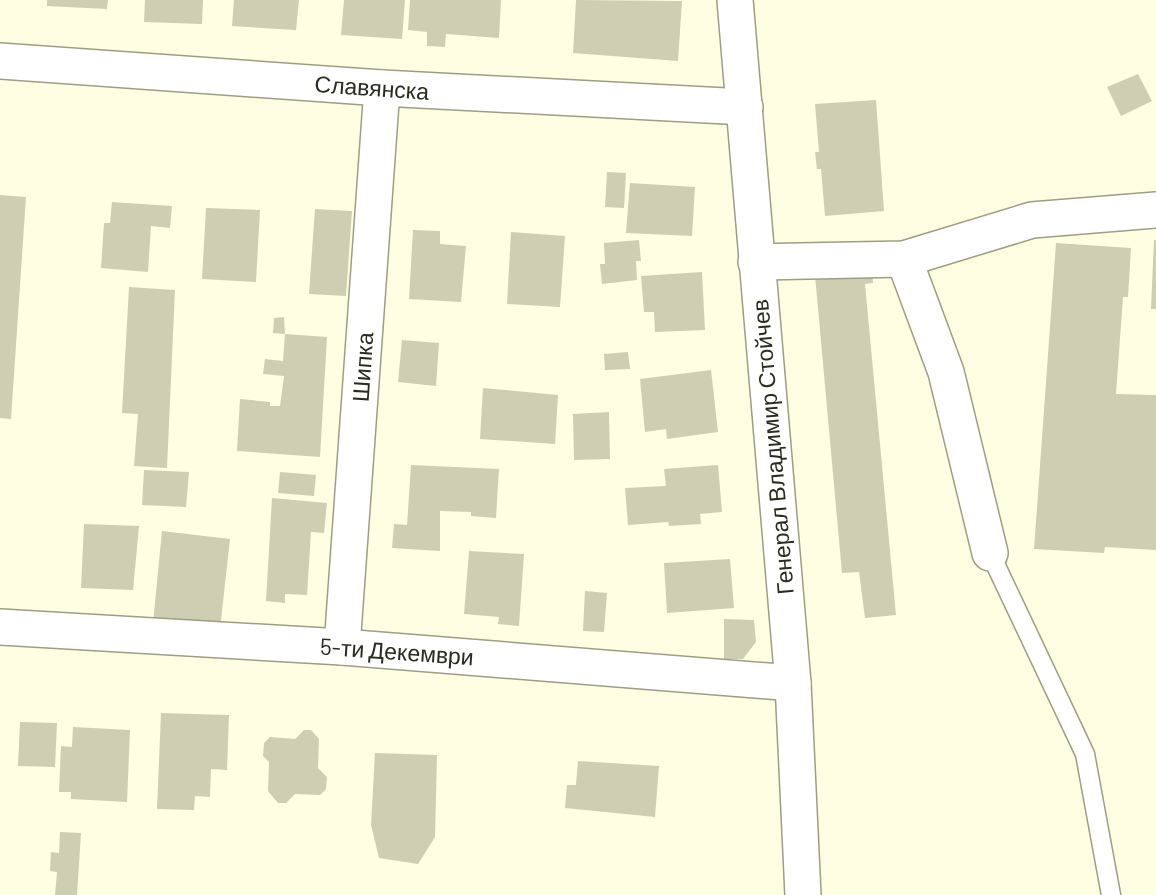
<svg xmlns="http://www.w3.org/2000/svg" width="1156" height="895" viewBox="0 0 1156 895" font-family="Barlow,sans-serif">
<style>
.building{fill:#ceceb3}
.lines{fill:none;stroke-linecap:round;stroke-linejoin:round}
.service-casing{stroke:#9e9e85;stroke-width:21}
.minor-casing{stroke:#9e9e85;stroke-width:38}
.service{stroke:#fff;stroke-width:18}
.minor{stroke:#fff;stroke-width:35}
.labels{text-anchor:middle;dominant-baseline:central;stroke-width:6;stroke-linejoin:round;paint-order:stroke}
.street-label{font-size:23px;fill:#2b2b21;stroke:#fff}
</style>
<rect width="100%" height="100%" fill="#fefee2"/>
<g class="building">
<polygon points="47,0 108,0 107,9 47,6"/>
<polygon points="145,0 203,0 202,24 144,22"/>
<polygon points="234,0 299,0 296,30 232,26"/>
<polygon points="344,0 405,0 402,39 341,35"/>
<polygon points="410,0 501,0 499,38 446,34 445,47 427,46 427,32 408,30"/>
<polygon points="576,0 682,1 678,61 573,53"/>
<polygon points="1138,74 1152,101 1121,116 1107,87"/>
<polygon points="876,100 884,211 825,216 821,169 817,169 815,152 819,152 815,104"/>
<polygon points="607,172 626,173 624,208 605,207"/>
<polygon points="630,183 695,187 692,236 626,233"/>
<polygon points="0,195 26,197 11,419 0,418"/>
<polygon points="112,202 172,206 170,228 151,226 148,272 101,268 104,223 110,223"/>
<polygon points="206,208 260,210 256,282 202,279"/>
<polygon points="315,209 352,211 346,296 309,294"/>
<polygon points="413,230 440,231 440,244 466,246 461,302 409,299"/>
<polygon points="511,232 565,236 560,307 507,304"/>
<polygon points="639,240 641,261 636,261 637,280 602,284 600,264 605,264 604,243"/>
<polygon points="1154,240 1156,240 1156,309 1151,309"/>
<polygon points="1056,243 1131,248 1128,297 1123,297 1116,394 1156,395 1156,550 1105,547 1104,553 1034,549"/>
<polygon points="872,270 873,283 865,284 896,615 865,618 859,572 842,573 815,275"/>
<polygon points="702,272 705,330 655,332 654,312 644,312 641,276"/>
<polygon points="129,287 175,290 167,468 134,466 138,414 122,413"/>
<polygon points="284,317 285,334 273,333 274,318"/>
<polygon points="285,334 327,337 320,457 237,451 240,399 270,402 270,406 280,406 284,376 315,379 263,374 265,359 283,361"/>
<polygon points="402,340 439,343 436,386 398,382"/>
<polygon points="628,352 630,369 605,370 604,354"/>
<polygon points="711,370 718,432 667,439 666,429 645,432 640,379"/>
<polygon points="483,388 558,395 555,444 480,439"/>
<polygon points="609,412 610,459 574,460 573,414"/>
<polygon points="411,465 499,469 496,518 471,516 471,512 440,511 440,551 392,548 394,524 407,525"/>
<polygon points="718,465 722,512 700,514 701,524 669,526 668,522 628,525 625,488 666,486 664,469"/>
<polygon points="144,470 189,472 186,507 142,505"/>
<polygon points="280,472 316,475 314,496 278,493"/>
<polygon points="272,498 327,503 324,533 311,532 307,595 285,594 285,603 266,601"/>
<polygon points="84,524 139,526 133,590 81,588"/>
<polygon points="162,531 230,539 220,629 153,623"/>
<polygon points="469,551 524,554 519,626 498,624 499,617 464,614"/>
<polygon points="730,559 734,608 667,613 664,563"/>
<polygon points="585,591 607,593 604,632 583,631"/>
<polygon points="724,619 754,620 756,642 743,659 724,659"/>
<polygon points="161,713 229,715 227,770 211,769 210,797 195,796 194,810 157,809"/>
<polygon points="20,722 57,723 55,767 18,766"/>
<polygon points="73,727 130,730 127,802 71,799 71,792 59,792 61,746 72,747"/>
<polygon points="304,730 311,730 319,739 318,768 327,777 326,789 320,795 295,794 286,803 278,803 268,791 269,762 263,756 264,743 270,737 295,739"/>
<polygon points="375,753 437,755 435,837 418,864 379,858 371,825"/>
<polygon points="578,761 659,766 655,817 565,808 567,785 576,785"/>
<polygon points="60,832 81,833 77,895 55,895 57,872 50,871 51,852 59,853"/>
</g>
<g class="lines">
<defs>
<polyline id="service" points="990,553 1085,754 1111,895"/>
<g id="minor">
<polyline points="735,0 793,683 803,895"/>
<polyline points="0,61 382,88 745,107"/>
<polyline points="904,259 946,372 990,553"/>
<polyline points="756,262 904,259 1032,220 1156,210"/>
<polyline points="0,627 342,647 793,683"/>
<polyline points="342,647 382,88"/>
</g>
</defs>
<use href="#service" class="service-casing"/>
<use href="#minor" class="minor-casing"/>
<use href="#service" class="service"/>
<use href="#minor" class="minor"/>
</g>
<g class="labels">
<g class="street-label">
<text transform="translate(372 87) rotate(4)">Славянска</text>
<text transform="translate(362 367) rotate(-86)">Шипка</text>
<text transform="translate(772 447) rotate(-95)">Генерал Владимир Стойчев</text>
<text transform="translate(397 651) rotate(4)">5-ти Декември</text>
</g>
</g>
</svg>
